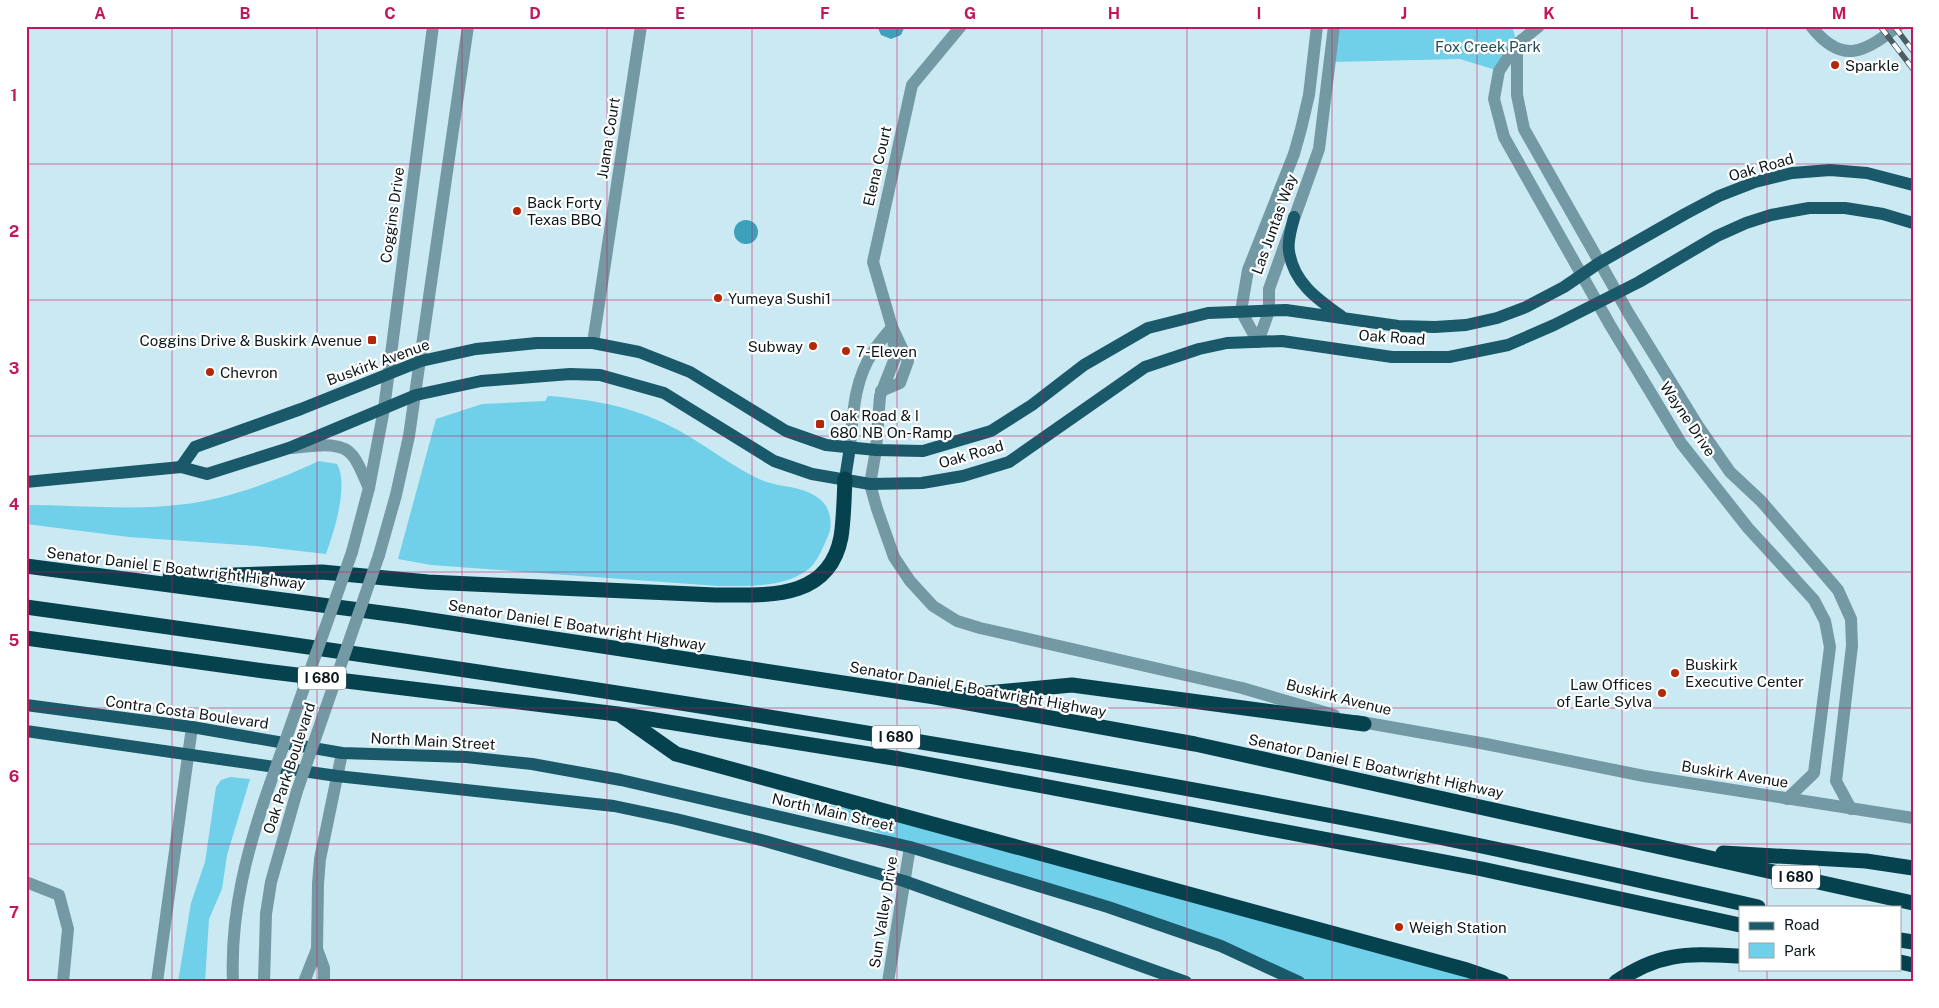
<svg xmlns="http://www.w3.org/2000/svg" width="1939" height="1008" viewBox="0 0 1939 1008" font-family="'Public Sans',sans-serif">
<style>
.green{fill:#70d0e9}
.water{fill:#3ca2bb}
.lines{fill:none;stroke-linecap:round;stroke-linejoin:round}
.minor{stroke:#7399a4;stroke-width:12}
.major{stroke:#195969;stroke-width:12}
.highway{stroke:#06414e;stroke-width:15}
.rail-casing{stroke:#4c5d63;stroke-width:5.5}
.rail{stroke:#fff;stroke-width:4;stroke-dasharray:11;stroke-linecap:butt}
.minor-bridge{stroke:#7399a4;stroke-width:12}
.grid{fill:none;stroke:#c2185b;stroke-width:1;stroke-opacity:0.55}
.poi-dot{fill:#b42808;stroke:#fff;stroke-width:2}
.labels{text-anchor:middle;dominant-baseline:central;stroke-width:4.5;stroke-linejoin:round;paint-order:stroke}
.shield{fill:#fff;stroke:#565d60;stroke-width:1}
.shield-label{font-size:14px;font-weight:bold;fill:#0d181c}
.park-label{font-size:15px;fill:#214c58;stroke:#fff}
.poi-label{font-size:15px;fill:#0d181c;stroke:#fff;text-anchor:start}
.street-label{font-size:15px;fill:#0d181c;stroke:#fff}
.neatline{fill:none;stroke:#c2185b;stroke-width:2}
.grid-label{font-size:16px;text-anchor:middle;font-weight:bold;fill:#c2185b}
</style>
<rect width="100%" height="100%" fill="#cbe9f2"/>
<g class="green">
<polygon points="1334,26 1512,26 1517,44 1499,71 1460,59 1331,62"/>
<path d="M548,396C590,399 630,406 668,425C700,440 727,464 759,479C780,489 803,484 822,501C831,510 833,526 828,536C823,547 817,564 806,571C781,588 747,586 718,586L431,565L398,559L436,419L482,404L545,401Z"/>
<path d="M319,461L337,464C349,485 334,532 326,554L256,546L129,537L26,524V505C79,505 134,511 186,504C231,498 278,480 319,461Z"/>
<polygon points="230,777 250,779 227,855 222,889 209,919 205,982 178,982 191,903 205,862 216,787 221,780"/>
<polygon points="800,802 893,814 1499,982 1302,982 1221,946 910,845"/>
</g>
<g class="water">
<polygon points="877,26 905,26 901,35 891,39 881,35"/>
<circle cx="746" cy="232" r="12"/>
</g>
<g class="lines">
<g class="minor">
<polyline points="1539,26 1517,44 1499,71 1494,99 1504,137 1610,325 1681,443 1748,528 1814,600 1825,621 1830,647 1814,773 1787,799"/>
<path d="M1811,26C1842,66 1865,52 1898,26"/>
<polyline points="1517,44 1517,95 1524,129 1629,314 1698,426 1730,472 1761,501 1838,590 1851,619 1852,646 1836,781 1851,809"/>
<polyline points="1258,342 1241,311 1248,270 1294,154 1301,129 1309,95 1317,26"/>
<polyline points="1258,342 1269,311 1269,289 1319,149 1334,26"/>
<polyline points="593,343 641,26"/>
<polyline points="881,391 900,383 908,361 892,327 873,262 912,85 961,26"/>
<path d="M850,447C853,414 854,380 873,352C878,343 886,335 892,327L895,358L880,396L876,450L870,484L877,509L894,557L910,581L933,606L957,621L980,628L1242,688L1334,715"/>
<path d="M292,448C309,447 341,439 353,456C360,465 364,478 369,488"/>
<polyline points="352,552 369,488 384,409 433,26"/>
<polyline points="379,555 396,495 409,436 468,26"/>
<polyline points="1356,721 1486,744 1644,776 1913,818"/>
<polyline points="26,882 59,895 68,929 63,982"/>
<polyline points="157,982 192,727"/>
<path d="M233,982C230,913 247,849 270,784"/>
<polyline points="264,982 266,914 271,882 297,791"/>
<polyline points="304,982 317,949"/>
<polyline points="324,982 324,968 317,949 318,884 320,859 342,753"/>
<polyline points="888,982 910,847"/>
</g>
<g class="major">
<path d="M1294,217C1292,227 1287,241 1289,251C1293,282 1317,299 1341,316"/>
<polyline points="181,467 195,447 301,409 421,361 476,349 537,343 593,343 639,352 690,372 786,431 826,445 876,450 923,451 991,431 1032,405 1084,365 1148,328 1208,313 1286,310 1398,326 1435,327 1466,325 1497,318 1526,307 1564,287 1599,263 1685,214 1719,196 1755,182 1792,173 1830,170 1867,173 1913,185"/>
<polyline points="845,479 850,447"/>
<polyline points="26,482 181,467 207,474 289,448 416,395 481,381 570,374 600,375 664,393 774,461 812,474 870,484 922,483 963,476 1009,462 1145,367 1199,349 1227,343 1282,341 1392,357 1449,357 1508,345 1554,325 1639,282 1717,236 1746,223 1771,215 1809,208 1845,208 1883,214 1913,223"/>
<polyline points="26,705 192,727 342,753 466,757 532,764 621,780 910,847 1108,907 1221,946 1299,982"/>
<polyline points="26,731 337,776 614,806 676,819 765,841 904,881 1186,982"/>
</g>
<g class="highway">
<polyline points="26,566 405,616 935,697 1195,744 1913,903"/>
<path d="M170,577L322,572L428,582L715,595C766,595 829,601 841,537C844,518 844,498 845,479"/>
<path d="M26,607C458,667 889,731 1317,813C1465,841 1612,874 1758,907"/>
<polyline points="26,638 264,671 618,714 900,759 1482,869 1740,925"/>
<polyline points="954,696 1072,685 1364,724"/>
<polyline points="622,716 676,754 1467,970 1502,982"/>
<polyline points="1723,853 1866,861 1913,868"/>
<polyline points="1900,940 1913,942"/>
<polyline points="1900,962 1913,965"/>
<path d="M1616,982C1661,951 1689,954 1740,956"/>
</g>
<defs>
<g id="rail">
<polyline points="1880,26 1913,69"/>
<polyline points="1894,26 1913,51"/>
</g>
</defs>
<use href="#rail" class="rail-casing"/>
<use href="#rail" class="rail"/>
<g class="minor-bridge">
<polyline points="270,784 352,552"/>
<polyline points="297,791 379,555"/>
</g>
</g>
<path class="grid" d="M172,26V982M317,26V982M462,26V982M607,26V982M752,26V982M897,26V982M1042,26V982M1187,26V982M1332,26V982M1477,26V982M1622,26V982M1767,26V907M26,164H1913M26,300H1913M26,436H1913M26,572H1913M26,708H1913M26,844H1913M1767,969V982"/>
<g class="poi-dot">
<circle cx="1835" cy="65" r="5"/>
<circle cx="517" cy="211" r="5"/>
<circle cx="718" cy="298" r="5"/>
<rect x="367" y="335" width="10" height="10" rx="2.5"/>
<circle cx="813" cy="346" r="5"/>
<circle cx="846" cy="351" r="5"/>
<circle cx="210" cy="372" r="5"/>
<rect x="815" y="419" width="10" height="10" rx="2.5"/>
<circle cx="1675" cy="673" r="5"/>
<circle cx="1662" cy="693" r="5"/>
<circle cx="1399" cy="927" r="5"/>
</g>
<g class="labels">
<g class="shield">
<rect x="298" y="666.5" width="48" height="23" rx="4"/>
<rect x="872" y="725.5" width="48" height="23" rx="4"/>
<rect x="1772" y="865.5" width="48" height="23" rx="4"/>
</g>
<g class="shield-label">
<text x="322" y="678">I 680</text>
<text x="896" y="737">I 680</text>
<text x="1796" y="877">I 680</text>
</g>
<g class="park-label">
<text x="1488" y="46">Fox Creek Park</text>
</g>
<g class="poi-label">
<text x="1845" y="65">Sparkle</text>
<text x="527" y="202">Back Forty<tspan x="527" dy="17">Texas BBQ</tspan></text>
<text x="728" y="298">Yumeya Sushi1</text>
<text x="362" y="340" text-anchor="end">Coggins Drive &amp; Buskirk Avenue</text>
<text x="803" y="346" text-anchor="end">Subway</text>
<text x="856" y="351">7-Eleven</text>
<text x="220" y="372">Chevron</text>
<text x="830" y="415">Oak Road &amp; I<tspan x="830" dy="17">680 NB On-Ramp</tspan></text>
<text x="1685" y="664">Buskirk<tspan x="1685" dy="17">Executive Center</tspan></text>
<text x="1652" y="684" text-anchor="end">Law Offices<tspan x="1652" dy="17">of Earle Sylva</tspan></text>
<text x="1409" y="927">Weigh Station</text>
</g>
<g class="street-label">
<text transform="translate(608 138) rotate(-81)">Juana Court</text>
<text transform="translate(877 166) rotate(-77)">Elena Court</text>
<text transform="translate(1761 167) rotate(-16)">Oak Road</text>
<text transform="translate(392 215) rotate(-82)">Coggins Drive</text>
<text transform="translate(1274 224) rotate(-70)">Las Juntas Way</text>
<text transform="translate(1392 337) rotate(4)">Oak Road</text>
<text transform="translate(378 362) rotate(-20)">Buskirk Avenue</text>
<text transform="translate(1688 419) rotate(56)">Wayne Drive</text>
<text transform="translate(971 454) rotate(-16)">Oak Road</text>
<text transform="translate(176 568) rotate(7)">Senator Daniel E Boatwright Highway</text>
<text transform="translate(577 625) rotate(9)">Senator Daniel E Boatwright Highway</text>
<text transform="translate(978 689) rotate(10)">Senator Daniel E Boatwright Highway</text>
<text transform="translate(1339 697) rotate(14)">Buskirk Avenue</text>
<text transform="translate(187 712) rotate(8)">Contra Costa Boulevard</text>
<text transform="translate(433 741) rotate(3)">North Main Street</text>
<text transform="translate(1376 766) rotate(12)">Senator Daniel E Boatwright Highway</text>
<text transform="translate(289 768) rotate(-72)">Oak Park Boulevard</text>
<text transform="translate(1735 774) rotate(9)">Buskirk Avenue</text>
<text transform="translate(833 812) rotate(13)">North Main Street</text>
<text transform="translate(883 912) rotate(-81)">Sun Valley Drive</text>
</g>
</g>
<rect width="1939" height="1008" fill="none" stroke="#ffffff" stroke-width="55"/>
<rect x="1739" y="906" width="162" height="65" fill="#ffffff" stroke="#9ea3a4"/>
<rect x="1749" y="922" width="25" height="8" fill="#195969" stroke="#9ea3a4"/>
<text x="1784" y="930" font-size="15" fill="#0d181c">Road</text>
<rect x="1749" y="943" width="25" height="15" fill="#70d0e9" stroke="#9ea3a4"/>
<text x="1784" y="956" font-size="15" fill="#0d181c">Park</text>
<rect x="28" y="28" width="1884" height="952" class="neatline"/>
<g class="grid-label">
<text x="100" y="19">A</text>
<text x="245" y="19">B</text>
<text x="390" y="19">C</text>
<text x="535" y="19">D</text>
<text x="680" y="19">E</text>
<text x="825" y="19">F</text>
<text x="970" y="19">G</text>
<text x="1114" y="19">H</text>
<text x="1259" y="19">I</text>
<text x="1404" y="19">J</text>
<text x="1549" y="19">K</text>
<text x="1694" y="19">L</text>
<text x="1839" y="19">M</text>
<text x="14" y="101">1</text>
<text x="14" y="237">2</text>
<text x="14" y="374">3</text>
<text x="14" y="510">4</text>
<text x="14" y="646">5</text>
<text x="14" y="782">6</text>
<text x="14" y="918">7</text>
</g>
</svg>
